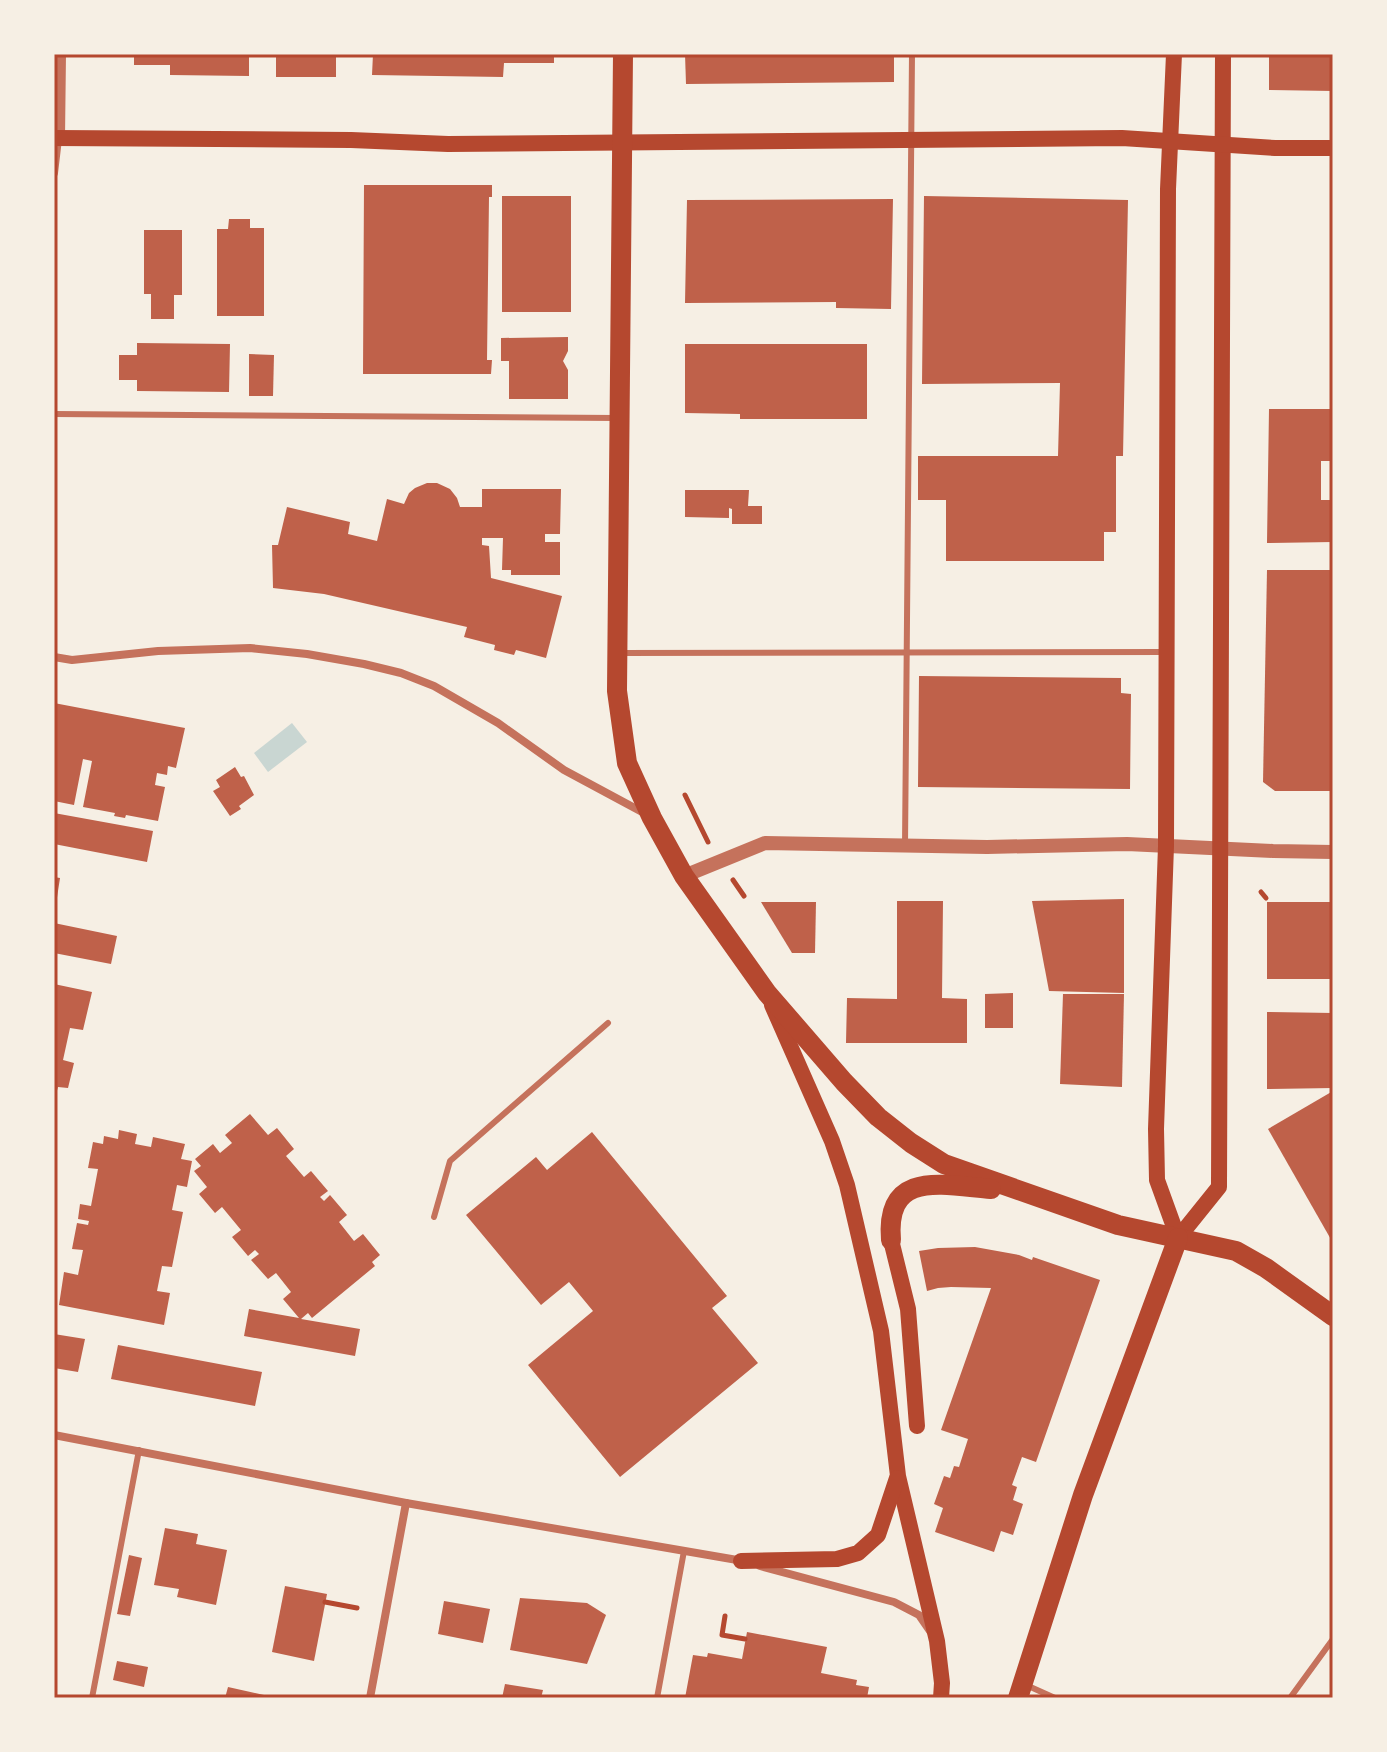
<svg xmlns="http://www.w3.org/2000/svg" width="1387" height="1752" viewBox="0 0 1387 1752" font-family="'PT Sans Narrow',sans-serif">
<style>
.water{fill:#c9d6d2}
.building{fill:#bf614a}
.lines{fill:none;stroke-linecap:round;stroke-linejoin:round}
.path{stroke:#b5482f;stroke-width:5}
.service{stroke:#c5725c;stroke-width:6}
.minor{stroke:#c5725c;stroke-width:8}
.tertiary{stroke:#c5725c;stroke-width:14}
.secondary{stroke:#b5482f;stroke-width:16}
.primary{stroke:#b5482f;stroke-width:20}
.neatline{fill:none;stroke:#b5482f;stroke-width:3}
</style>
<rect width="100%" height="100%" fill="#f6efe4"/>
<polygon class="water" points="292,723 307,742 268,772 254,753"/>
<g class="building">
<polygon points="134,54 249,54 249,76 170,75 170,65 134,65"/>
<rect x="276" y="54" width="60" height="23"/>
<polygon points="373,54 554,54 554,63 504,63 503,77 372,75"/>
<polygon points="685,54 894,54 894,82 686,84"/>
<polygon points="1269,54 1333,54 1333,91 1269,90"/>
<polygon points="364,185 492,185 492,197 489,197 487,360 492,360 491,374 363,374"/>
<rect x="502" y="196" width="69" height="116"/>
<polygon points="924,196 1128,200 1123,456 1116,456 1116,532 1104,532 1104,561 946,561 946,500 918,500 918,456 1058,456 1060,383 922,384"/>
<polygon points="893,199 891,309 836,308 836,302 685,303 687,200"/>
<polygon points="229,219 250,219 250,228 264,228 264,316 217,316 217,229 228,229"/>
<polygon points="144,230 182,230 182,295 174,295 174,319 151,319 151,294 144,294"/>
<polygon points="568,337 568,351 563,361 568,370 568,399 509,399 509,361 501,361 501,338"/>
<polygon points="137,343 230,344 229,392 137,391 137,380 119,380 119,355 137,355"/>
<polygon points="685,344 867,344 867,419 740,419 740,414 685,413"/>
<polygon points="249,354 274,355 273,396 249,396"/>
<polygon points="1269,409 1333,409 1333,461 1321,461 1321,500 1333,500 1333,542 1267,543"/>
<polygon points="427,483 437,483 450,489 457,498 460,507 482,507 482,489 561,489 560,534 545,534 545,542 560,542 560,575 511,575 511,570 502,570 503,538 482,538 482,545 489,546 491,578 562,596 546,658 516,650 514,655 494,650 495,645 464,637 467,627 324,594 273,588 272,545 278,545 287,507 350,522 348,534 377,541 387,499 404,504 409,493 415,488"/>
<polygon points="685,490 749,490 748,506 762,506 762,524 732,524 732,509 729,508 729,518 685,517"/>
<polygon points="1267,570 1333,570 1333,791 1275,791 1263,782"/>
<polygon points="919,676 1121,678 1121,693 1131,694 1130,789 918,787"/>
<polygon points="54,703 185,728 176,768 168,766 167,775 157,773 155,785 165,787 158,821 126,815 125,818 114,816 115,813 83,807 92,761 83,759 74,805 54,801"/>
<polygon points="235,767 241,777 244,776 254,795 239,806 241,809 230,816 213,791 220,787 216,780"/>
<polygon points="54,813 153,831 147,862 54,844"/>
<polygon points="54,877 60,878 56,904 54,904"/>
<polygon points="1124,899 1124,993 1049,991 1032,901"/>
<polygon points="897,901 943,901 942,998 967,999 967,1043 846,1043 847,998 897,999"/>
<polygon points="761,902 816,902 815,953 792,953"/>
<rect x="1267" y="902" width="66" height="77"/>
<polygon points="54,923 117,936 111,964 54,953"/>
<polygon points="54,984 92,992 83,1030 70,1028 63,1060 74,1063 68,1088 58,1087 55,1098"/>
<polygon points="1013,993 1013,1028 985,1028 985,994"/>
<polygon points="1063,994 1124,994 1122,1087 1060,1084"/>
<polygon points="1267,1012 1333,1013 1333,1088 1267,1089"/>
<polygon points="1333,1091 1333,1243 1268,1129"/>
<polygon points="250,1114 268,1135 277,1128 294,1149 286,1156 304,1177 311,1171 328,1191 320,1197 324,1201 330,1195 347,1215 339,1222 354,1241 363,1234 380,1255 372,1262 375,1266 312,1318 308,1313 301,1319 360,1329 355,1356 244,1336 249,1309 299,1318 283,1299 291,1292 276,1273 268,1279 251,1260 259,1254 255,1250 248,1256 232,1237 241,1230 222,1207 215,1213 199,1194 207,1187 194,1171 201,1166 195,1159 213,1144 220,1153 232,1143 225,1135"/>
<polygon points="119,1130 137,1134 135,1144 151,1147 153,1137 185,1144 181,1159 192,1161 187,1187 177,1185 172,1210 183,1212 172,1267 162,1266 157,1291 170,1293 164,1325 59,1305 64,1272 78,1275 83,1250 72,1249 77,1223 88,1225 89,1221 78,1219 80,1204 91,1206 98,1169 88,1168 93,1142 103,1144 104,1136 118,1139"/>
<polygon points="592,1132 727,1296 712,1308 758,1363 620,1477 528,1365 593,1311 569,1282 541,1305 466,1215 536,1157 547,1170"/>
<polygon points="975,1247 1019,1255 1032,1260 1033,1257 1100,1280 1036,1462 1022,1457 1012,1485 1017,1487 1013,1500 1023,1504 1013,1535 1001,1531 994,1552 935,1532 943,1508 934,1504 944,1476 950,1478 954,1466 959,1467 968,1439 941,1430 991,1288 951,1287 938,1288 927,1291 919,1251 938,1248"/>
<polygon points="54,1334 85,1339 78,1372 54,1368"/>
<polygon points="118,1345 262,1372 255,1406 111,1379"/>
<polygon points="165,1528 198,1534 196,1544 227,1550 216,1605 177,1597 179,1589 154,1585"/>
<polygon points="129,1555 142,1558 130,1616 117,1614"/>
<polygon points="285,1586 327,1594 314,1661 272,1652"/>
<polygon points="520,1598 587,1603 606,1615 587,1664 510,1650"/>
<polygon points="444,1601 490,1609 483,1643 438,1634"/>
<polygon points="747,1632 827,1647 821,1673 857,1680 856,1685 869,1687 867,1698 685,1698 693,1655 707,1657 708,1653 742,1659"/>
<polygon points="117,1661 148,1667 144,1687 113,1680"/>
<polygon points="505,1684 543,1690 541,1698 502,1698"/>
<polygon points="228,1687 273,1697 272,1698 225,1698"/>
</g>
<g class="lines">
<g class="path">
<polyline points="685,795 708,842"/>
<polyline points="733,880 744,896"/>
<polyline points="1261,892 1266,898"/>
<polyline points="325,1602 357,1608"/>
<polyline points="725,1616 722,1635 745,1639"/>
</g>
<g class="service">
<polyline points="54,414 616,418"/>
<polyline points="621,653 1165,652"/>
<polyline points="905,846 912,54"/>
<polyline points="434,1217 450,1161 608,1023"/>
<polyline points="1026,1685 1055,1698"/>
<polyline points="92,1698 139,1450"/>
<polyline points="657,1698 684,1551"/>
<polyline points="1290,1698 1333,1639"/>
</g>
<g class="minor">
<polyline points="54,173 58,139"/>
<polyline points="54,657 72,660 158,651 250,648 307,654 364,664 401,673 434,686 498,723 564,770 644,813"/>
<polyline points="54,1435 406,1503 743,1561"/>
<polyline points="760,1566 894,1602 919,1615 930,1631"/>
<polyline points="370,1698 406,1503"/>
</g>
<g class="tertiary">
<polyline points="58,138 59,54"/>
<polyline points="684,876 765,843 987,847 1127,844 1273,851 1333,852"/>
</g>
<g class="secondary">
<polyline points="1174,54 1168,189 1166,846 1156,1129 1157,1180 1178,1238 1219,1187 1223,54"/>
<polyline points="54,138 351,140 448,144 1122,138 1275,148 1333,148"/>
<polyline points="772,1005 832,1141 847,1185 881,1331 898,1476 937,1641 942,1683 941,1698"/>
<polyline points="891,1240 908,1309 917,1426"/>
<polyline points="741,1561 837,1559 858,1553 878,1535 897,1478"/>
</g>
<g class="primary">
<polyline points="623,54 617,691 627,763 652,818 684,876 767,993 844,1082 878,1117 911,1143 944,1164 1118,1225 1236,1251 1266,1268 1333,1316"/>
<path d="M891,1240C885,1169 943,1185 991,1189"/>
<polyline points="1018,1698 1083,1495 1178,1238"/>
</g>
</g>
<rect width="1387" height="1752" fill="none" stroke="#f6efe4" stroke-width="112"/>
<rect x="56" y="56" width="1275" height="1640" class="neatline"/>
</svg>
